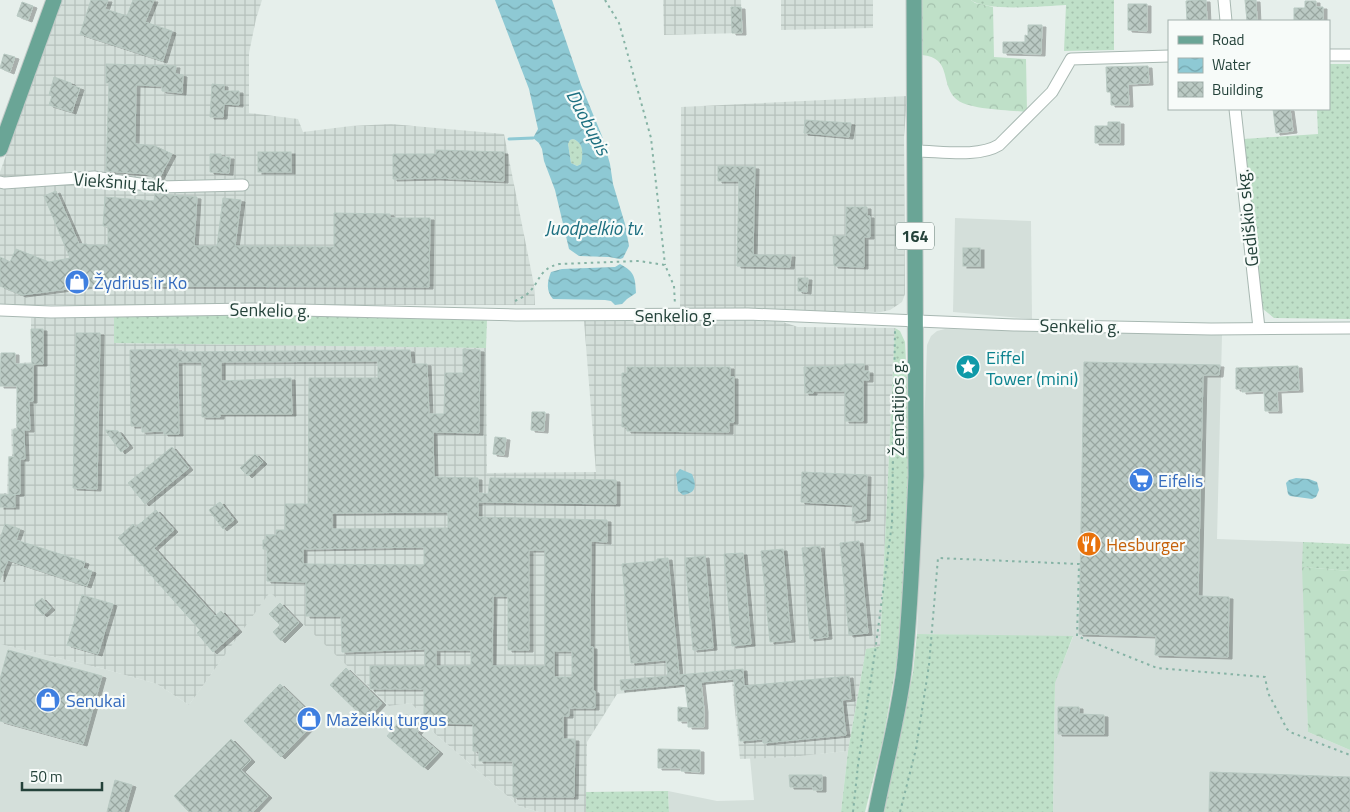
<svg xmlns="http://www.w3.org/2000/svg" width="1350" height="812" viewBox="0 0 1350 812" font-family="'Titillium Web',sans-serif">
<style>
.built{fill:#d4dfda}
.industrial{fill:url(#industrial-grid)}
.grass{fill:url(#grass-dots)}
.forest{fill:url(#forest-crowns)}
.water{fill:url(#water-waves);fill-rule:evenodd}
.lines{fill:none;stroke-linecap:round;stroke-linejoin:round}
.stream{stroke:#8ec9d4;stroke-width:3}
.building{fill:url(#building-cross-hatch);stroke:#b8c9c2;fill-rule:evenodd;filter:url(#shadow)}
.street-casing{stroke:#a8b8b2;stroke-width:13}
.primary-casing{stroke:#c2cac8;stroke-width:17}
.path{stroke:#86b3a5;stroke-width:2;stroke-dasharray:2.5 4;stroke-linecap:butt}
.street{stroke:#fff;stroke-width:11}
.primary{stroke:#6aa596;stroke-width:15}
.labels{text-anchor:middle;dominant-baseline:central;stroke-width:4.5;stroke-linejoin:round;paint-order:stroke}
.shield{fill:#f7fbf9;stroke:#637a73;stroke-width:1}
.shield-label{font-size:16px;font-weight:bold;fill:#24423a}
.street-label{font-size:18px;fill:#24423a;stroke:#f7fbf9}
.shop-label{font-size:18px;fill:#366cbe;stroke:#f7fbf9;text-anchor:start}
.culture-label{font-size:18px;fill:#0d838f;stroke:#f7fbf9;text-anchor:start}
.food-label{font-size:18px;fill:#c56008;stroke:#f7fbf9;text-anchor:start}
.water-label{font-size:19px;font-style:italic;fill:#1c6f80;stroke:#f7fbf9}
</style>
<defs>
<pattern id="industrial-grid" width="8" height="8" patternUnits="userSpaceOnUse" patternTransform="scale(1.25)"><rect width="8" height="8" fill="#d4dfda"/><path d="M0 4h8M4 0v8" fill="none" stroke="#b6c1bc"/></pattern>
<pattern id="grass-dots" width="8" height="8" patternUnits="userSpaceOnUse" patternTransform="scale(1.25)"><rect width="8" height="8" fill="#bfe0c8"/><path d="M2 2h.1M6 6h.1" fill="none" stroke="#a4c1ad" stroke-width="1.8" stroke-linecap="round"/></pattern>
<pattern id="forest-crowns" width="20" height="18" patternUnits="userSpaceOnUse" patternTransform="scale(1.25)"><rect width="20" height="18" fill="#bfe0c8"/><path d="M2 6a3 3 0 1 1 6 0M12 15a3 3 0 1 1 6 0" fill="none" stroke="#a4c1ad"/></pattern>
<pattern id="water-waves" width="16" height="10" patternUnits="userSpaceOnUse" patternTransform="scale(1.25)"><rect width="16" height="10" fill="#8ec9d4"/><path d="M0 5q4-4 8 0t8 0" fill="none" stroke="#74a5ad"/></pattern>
<pattern id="building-cross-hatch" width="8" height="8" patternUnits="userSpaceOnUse" patternTransform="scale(1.25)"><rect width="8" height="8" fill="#bbcac4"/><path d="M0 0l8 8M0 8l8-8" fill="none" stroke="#98a6a0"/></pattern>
<filter id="shadow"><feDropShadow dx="4" dy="2" stdDeviation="0" flood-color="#0004"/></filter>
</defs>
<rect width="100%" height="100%" fill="#e6efeb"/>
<g class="built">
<polygon points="955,218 1031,221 1032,319 953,312"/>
<polygon points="945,329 1222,335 1217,539 1303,542 1308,732 1350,750 1350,812 1053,812 1055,682 1073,637 917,634 927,345 931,336 937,331"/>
<polygon points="270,591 389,706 411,703 429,723 433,732 519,806 539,812 0,812 0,644 104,669 157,684 189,705"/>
<polygon points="848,751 841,812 669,812 668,791 717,801 754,800 750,758 791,757"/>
</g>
<g class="industrial">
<polygon points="61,0 262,0 256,19 249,53 249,113 298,119 303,132 351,126 391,124 504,134 534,285 535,305 0,305 0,172"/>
<polygon points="663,0 741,0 742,33 664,35"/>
<polygon points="781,0 873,0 873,28 781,30"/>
<polygon points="907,96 904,137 905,294 902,302 890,310 881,312 680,309 681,107"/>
<polygon points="114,315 114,343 486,348 487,473 596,472 584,321 727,319 780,321 798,327 895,328 880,646 866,649 848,751 791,757 740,759 732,682 617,694 587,742 586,812 539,812 519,806 433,732 429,723 411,703 389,706 270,592 189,705 157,684 104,669 0,644 0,493 7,493 8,456 12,456 11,429 16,428 16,399 21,399 20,363 31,362 31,318"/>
</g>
<g class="grass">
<path d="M971,0H1114V50L1064,51L1066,5C1046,6 985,12 971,0Z"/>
<polygon points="1329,64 1350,64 1350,319 1274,318 1263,309 1260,295 1244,139 1318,134 1317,109 1329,109"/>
<path d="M573,139C584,143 583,153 581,164L577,166L571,163L568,144L570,140Z"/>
<polygon points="114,315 236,315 487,319 486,348 114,343"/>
<polygon points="895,328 900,331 905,342 910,442 905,581 897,661 883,740 865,812 841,812 848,751 866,649 880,646"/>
<polygon points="1303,542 1350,544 1350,571 1302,567"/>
<polygon points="917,634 1073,636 1055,683 1053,812 884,812 913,672"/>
<polygon points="668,791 669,812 586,812 586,792"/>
</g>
<g class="forest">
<path d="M922,0H971L975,3L993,7L994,57L1026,59L1027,112C1010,110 966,110 955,98C940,82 952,58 922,55Z"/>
<polygon points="1302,567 1350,571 1350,750 1308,732"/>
</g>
<g class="water">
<path d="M495,0H552L581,85L602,136L610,164L613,184L625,224L629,246L623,258L620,259L609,257L579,256L569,249L555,190L544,161L542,149L539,143L533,138L538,129L529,89ZM573,139C584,143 583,153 581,164L577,166L571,163L568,144L570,140Z"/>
<path d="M620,264C635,272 635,277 636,293L627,299L622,304L615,305L611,301L605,300L553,299C546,291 547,282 551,272L562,269L615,267Z"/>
<path d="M680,469L692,474C697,486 696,493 683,495L678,491L676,474Z"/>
<polygon points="1296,478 1309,479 1317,482 1319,490 1316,497 1312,499 1290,496 1288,494 1286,483 1289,480"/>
</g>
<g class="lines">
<polyline class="stream" points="509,139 533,138"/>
</g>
<g class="building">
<polygon points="91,0 108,0 105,9 127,16 133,0 154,0 145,22 172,31 163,61 80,34"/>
<polygon points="1196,0 1206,0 1207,21 1187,21 1186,1"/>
<polygon points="1245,0 1256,0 1257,21 1247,21"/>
<polygon points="1305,1 1316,1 1316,7 1323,7 1323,21 1294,21 1294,8 1305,8"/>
<polygon points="22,2 33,6 28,20 17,16"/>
<polygon points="1128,4 1147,4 1147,31 1128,30"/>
<polygon points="731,7 741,7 742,33 732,33"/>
<polygon points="1028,25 1042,25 1041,54 1003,53 1003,42 1025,42 1025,35 1028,36"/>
<polygon points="4,54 15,57 10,72 0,68"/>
<polygon points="106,64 176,66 175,74 183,75 182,93 162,91 162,86 136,85 135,144 155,146 172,154 159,179 146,174 106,171 109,83 106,83"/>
<polygon points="1148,66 1149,83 1128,84 1129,105 1111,105 1111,92 1107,92 1106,67"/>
<polygon points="54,77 71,83 71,85 80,88 72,112 49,105 52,96 49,95"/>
<polygon points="212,84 224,85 224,91 239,91 239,105 224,104 223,117 210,117"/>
<polygon points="1273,109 1290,109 1293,131 1276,133"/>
<polygon points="805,120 851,123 849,137 804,133"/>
<polygon points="1108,122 1120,122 1120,143 1095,143 1095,126 1108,126"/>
<polygon points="436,150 504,152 504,181 436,178 393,179 393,154 436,154"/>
<rect x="258" y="152" width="33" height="20"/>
<polygon points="210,154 221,154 221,157 230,157 229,173 210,172"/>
<polygon points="718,166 755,167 753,255 791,255 790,267 737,266 739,181 718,181"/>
<polygon points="56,191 79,244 87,244 87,245 108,245 108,226 103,226 105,197 154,201 155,194 197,197 194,246 217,246 223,198 241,200 235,246 334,247 334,213 390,214 390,218 430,218 429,287 91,286 22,295 0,286 0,257 10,262 16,249 49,262 70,258 44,196"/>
<polygon points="846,207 867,207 867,216 870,216 870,237 864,237 864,267 834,266 833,236 846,236"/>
<rect x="963" y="248" width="17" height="18"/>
<polygon points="798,278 808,278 807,292 798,291"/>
<polygon points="31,329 43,329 43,364 33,364 33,401 29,401 30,430 24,430 25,459 20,459 20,494 9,495 9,457 14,457 13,430 17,430 17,386 0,386 1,353 15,353 15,364 32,364"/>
<polygon points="76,333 100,333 97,489 73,488"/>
<path d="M178,349V352L410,350L411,364H427L429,414H444L445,373H463V349L480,350L479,433L433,432L434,477L478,478V493L488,494L490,478L616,480V504L478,502V517L607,520V542L591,541L590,647H593V691H595V708H569V716H563V739H575L574,797H513V761H479V751H473V724L424,723V689H370V666H425V649L342,652L341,616H306V582L267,581V549H263V540H266V535H276V530H285V504H308L309,378H378V361L221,362V381L291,378L292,414H220V417H202V362H178L179,434H164V431L142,432V426H131L130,350ZM448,512V528L332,529V513ZM424,547V565L303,564V549ZM529,550H545V666H492L493,596H508V650H529ZM436,650H471V666H436ZM554,651H572V677H554Z"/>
<polygon points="1084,362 1220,365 1219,375 1203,375 1198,596 1229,597 1228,657 1155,655 1156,636 1079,634"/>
<polygon points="844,364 864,364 864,371 869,371 869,380 863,380 863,421 845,421 845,391 813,391 813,393 805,393 804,367 844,366"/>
<polygon points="1298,366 1299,390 1277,391 1278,411 1265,411 1264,391 1242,392 1242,389 1236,389 1236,368"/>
<polygon points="627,367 730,367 730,377 734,377 734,422 729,422 729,432 627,431 627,427 622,427 622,373 627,373"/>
<polygon points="532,412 545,412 544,431 531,430"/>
<polygon points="105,430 118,431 129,446 121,452"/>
<polygon points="495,437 506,438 504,455 493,454"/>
<polygon points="172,447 189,468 145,504 128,483"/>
<polygon points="255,454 263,462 248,476 240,468"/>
<polygon points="802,472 867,475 866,519 852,521 853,505 801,502"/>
<rect x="0" y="495" width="15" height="12"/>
<polygon points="220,502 234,520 223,529 209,510"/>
<polygon points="156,510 174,530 154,548 215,616 221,611 238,630 213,652 197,633 200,630 118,538 133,524 136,527"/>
<polygon points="5,524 20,529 16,540 85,562 83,568 92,571 87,586 8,560 0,580 0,539"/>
<polygon points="859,541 868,633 849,635 840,543"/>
<polygon points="820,546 828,637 810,639 802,548"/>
<polygon points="783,549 791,640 770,642 761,551"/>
<polygon points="743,553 751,644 732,646 724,554"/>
<polygon points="705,556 713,648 693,650 685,558"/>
<polygon points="668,558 679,675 743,669 744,686 849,676 851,699 842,700 846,735 763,743 763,739 740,741 734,679 701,682 704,710 704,727 688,727 688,721 678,721 678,707 688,708 685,684 621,690 620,680 668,676 666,660 631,663 622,564 657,561 657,559"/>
<polygon points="82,595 113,604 98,654 67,645"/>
<polygon points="42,598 51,608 43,615 34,605"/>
<polygon points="280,603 299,623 281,641 273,632 280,625 269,614"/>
<polygon points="8,650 102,676 83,744 0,721 0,679"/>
<polygon points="346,668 382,703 366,720 330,685"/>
<polygon points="280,684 317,720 281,757 244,721"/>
<polygon points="1058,707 1079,707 1079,714 1104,715 1104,734 1058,734"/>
<polygon points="406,714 422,727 417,733 439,752 424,768 387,736"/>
<polygon points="231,739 251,760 241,770 268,796 253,812 189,812 174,796"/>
<polygon points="658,749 700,750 700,772 681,771 681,768 658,768"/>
<polygon points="1210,772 1350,777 1350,812 1209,812"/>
<polygon points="789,775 822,775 822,790 813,790 813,787 790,787"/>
<polygon points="115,780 132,785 124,812 107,812"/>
</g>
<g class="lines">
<defs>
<g id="street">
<polyline points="1224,0 1226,21"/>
<polyline points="1329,55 1350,55"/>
<polyline points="1235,109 1259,328"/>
<path d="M915,151C940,151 978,158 999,145L1052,92L1071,59L1169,56"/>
<polyline points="0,182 4,183 94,177 159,187 243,185"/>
<polyline points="0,310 51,312 252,309 516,315 748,314 1014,325 1211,329 1350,328"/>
</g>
<g id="primary">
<polyline points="0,149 54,0"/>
<path d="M876,812C885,765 898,718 904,670C911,606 913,541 916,476L914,0"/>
</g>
</defs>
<use href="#street" class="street-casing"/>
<use href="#primary" class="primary-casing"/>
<g class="path">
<polyline points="605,0 619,23 651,138 665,265"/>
<path d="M515,301C519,299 523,297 526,295C541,283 537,269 559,264L639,261L665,265L674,286L675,305"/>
<polyline points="853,812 858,765 875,652 892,523 895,330"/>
<polyline points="900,812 916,749 929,665 938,558 1079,564 1077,636 1157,668 1265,677 1268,693 1287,729 1290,732 1350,755"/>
</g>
<use href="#street" class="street"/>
<use href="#primary" class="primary"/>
</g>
<defs>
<symbol id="shop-disc" viewBox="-11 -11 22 22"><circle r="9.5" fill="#3f7fe0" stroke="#f7fbf9"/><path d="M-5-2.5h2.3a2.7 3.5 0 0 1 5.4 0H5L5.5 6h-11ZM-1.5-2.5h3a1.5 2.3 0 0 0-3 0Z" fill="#fff"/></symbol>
<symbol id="sight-disc" viewBox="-11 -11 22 22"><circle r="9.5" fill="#0f9aa8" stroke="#f7fbf9"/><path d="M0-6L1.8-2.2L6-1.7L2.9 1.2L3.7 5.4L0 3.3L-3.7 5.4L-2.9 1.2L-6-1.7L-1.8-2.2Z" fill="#fff"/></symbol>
<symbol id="supermarket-disc" viewBox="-11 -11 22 22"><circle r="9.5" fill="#3f7fe0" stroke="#f7fbf9"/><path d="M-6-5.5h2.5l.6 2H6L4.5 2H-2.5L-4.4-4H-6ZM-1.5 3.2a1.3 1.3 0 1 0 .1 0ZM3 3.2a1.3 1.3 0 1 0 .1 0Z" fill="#fff"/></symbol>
<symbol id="restaurant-disc" viewBox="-11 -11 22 22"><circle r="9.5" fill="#e8710a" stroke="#f7fbf9"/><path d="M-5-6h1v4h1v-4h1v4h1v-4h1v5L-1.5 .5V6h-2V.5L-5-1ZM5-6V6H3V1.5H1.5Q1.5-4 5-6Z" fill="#fff"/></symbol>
</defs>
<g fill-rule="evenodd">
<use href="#shop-disc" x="63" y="268" width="28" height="28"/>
<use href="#sight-disc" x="954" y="353" width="28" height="28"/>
<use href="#supermarket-disc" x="1127" y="466" width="28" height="28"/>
<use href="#restaurant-disc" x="1075" y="530" width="28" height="28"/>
<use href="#shop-disc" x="34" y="686" width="28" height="28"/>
<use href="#shop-disc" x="295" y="705" width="28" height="28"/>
</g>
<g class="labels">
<rect class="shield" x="896" y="222.5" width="38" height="27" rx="4"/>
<g class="shield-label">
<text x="915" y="236">164</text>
</g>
<g class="street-label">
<text transform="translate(121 182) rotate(4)">Viekšnių tak.</text>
<text transform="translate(1247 218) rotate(-96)">Gediškio skg.</text>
<text transform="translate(270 310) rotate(1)">Senkelio g.</text>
<text x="675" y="315">Senkelio g.</text>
<text transform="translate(1080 326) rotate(1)">Senkelio g.</text>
<text transform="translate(897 408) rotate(-90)">Žemaitijos g.</text>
</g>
<g class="shop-label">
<text x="94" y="282">Žydrius ir Ko</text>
<text x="1158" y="480">Eifelis</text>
<text x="66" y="700">Senukai</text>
<text x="326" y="719">Mažeikių turgus</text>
</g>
<g class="culture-label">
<text x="986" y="357">Eiffel<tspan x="986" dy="21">Tower (mini)</tspan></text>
</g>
<g class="food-label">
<text x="1106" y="544">Hesburger</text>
</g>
<g class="water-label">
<text transform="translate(589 122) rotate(62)">Duobupis</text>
<text x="594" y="227">Juodpelkio tv.</text>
</g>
</g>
<rect x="1168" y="20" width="162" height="90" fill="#f7fbf9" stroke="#a3b1ad"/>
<rect x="1178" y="36" width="25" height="8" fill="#6aa596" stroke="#a3b1ad"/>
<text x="1212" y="45" font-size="15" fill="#24423a">Road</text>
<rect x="1178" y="58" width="25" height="15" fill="url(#water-waves)" stroke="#a3b1ad"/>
<text x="1212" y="70" font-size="15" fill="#24423a">Water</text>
<rect x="1178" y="82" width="25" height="15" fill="url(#building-cross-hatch)" stroke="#a3b1ad"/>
<text x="1212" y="95" font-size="15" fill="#24423a">Building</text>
<path d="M22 782v8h80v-8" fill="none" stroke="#24423a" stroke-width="2.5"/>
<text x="30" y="782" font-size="15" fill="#24423a" stroke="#f7fbf9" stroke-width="4" paint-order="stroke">50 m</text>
</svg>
